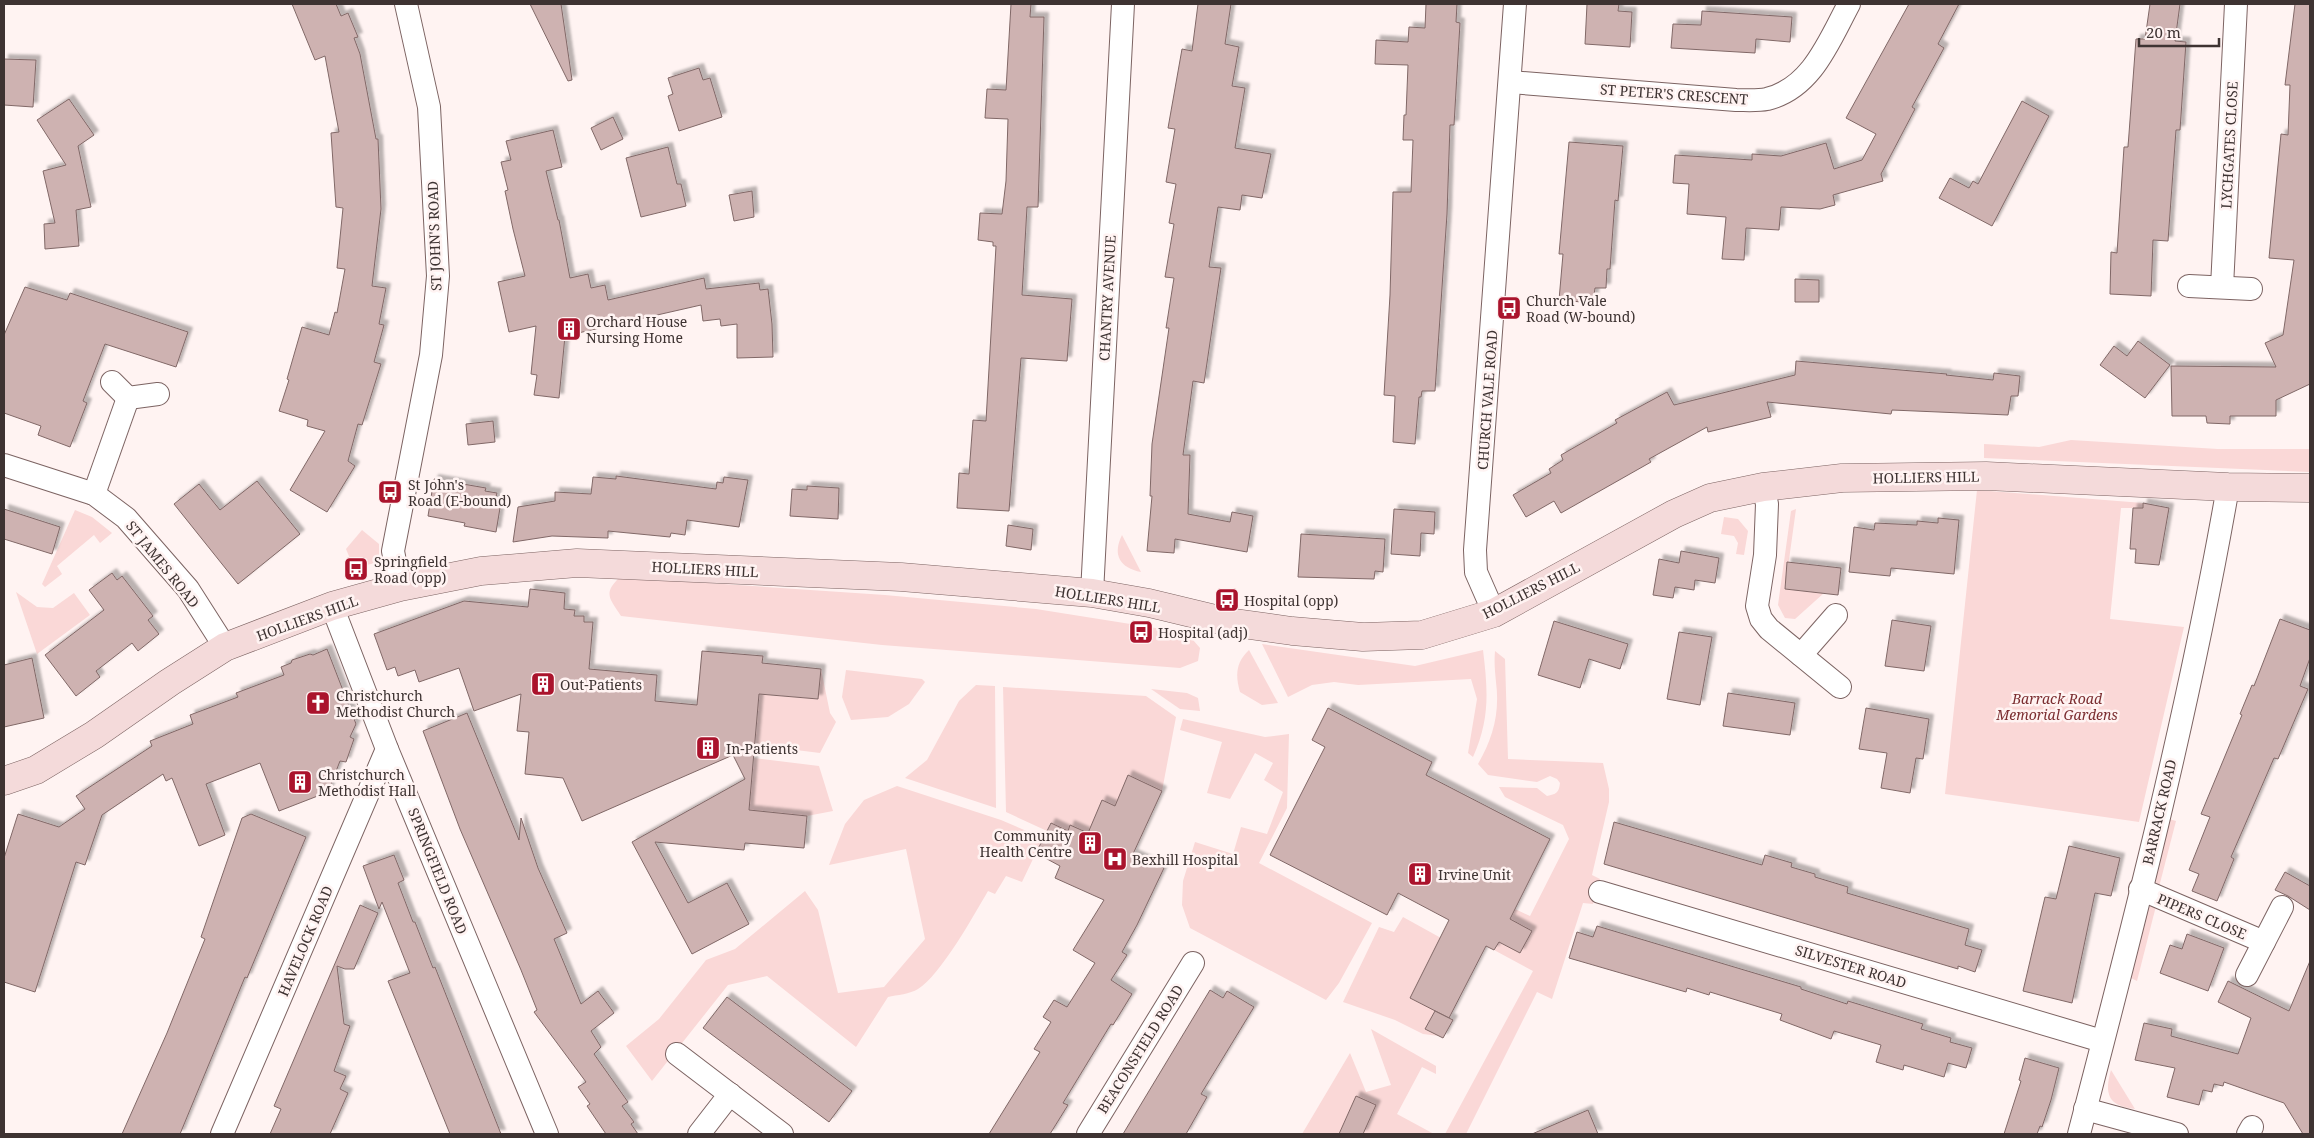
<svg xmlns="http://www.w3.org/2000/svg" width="2314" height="1138" viewBox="0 0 2314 1138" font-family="'Noto Serif',serif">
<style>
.green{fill:#fad8d7}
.building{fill:#ceb2b1;stroke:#816867;filter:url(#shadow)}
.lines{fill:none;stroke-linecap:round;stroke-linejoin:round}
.minor-casing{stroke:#7c6362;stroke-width:24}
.secondary-casing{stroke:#7c6362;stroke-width:29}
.minor{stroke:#fff;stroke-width:22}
.secondary{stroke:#f4dada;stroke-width:28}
.labels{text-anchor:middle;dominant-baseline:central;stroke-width:5;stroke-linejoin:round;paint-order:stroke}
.street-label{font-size:14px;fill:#3e3332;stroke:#fff3f2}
.poi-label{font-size:14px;fill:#3e3332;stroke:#fff3f2;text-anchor:start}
.park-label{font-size:14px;font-style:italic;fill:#7b2d30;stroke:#fff3f2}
</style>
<defs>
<filter id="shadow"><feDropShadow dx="4.5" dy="-4.5" stdDeviation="1" flood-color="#0004"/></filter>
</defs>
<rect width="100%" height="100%" fill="#fff3f2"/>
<g class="green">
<polygon points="2071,440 2218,449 2310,449 2310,472 1984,458 1984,444 2039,447"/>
<polygon points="1977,490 2143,503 2143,508 2121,508 2110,619 2184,627 2139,822 1945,794"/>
<polygon points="1796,509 1785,589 1824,593 1795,619 1785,618 1778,605 1791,511"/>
<polygon points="75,510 92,517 112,533 100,543 94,535 57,566 62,574 45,587 42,584"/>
<polygon points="1724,517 1738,519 1748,531 1744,555 1736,554 1738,543 1734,536 1721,534"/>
<polygon points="362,530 379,544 379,562 354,568 346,549"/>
<path d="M1122,535L1141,572C1120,568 1112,555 1122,535Z"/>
<path d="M620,577L885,595L1036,609L1187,633L1200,648L1198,661L1180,668L882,645L621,616C609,598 603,593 620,577Z"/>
<polygon points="16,592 37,607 53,608 74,593 90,615 37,654"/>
<path d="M1262,644L1415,666L1483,650C1488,691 1490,719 1473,757L1468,753L1477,699L1471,679L1358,685L1334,682L1312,685L1288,697Z"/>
<path d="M1249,650L1278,703L1262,705L1240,692C1235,675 1236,662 1249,650Z"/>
<path d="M1495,651L1505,659L1508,759L1603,763L1609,789V802L1592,875L1600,879L1593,904L1583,903L1552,999L1537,992L1466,1134H1445L1533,971L1494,950L1515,909L1530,916L1569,839L1563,825L1505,797L1499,787L1537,788L1547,796C1556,794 1559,793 1560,783L1557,779L1550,776L1537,782L1488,775L1478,764C1493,738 1500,713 1496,682C1495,671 1494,663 1495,651Z"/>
<polygon points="821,669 830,713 836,722 820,753 755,745 759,694 817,699"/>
<polygon points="846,670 922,679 925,682 909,704 888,717 851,720 842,697"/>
<polygon points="976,685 995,686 996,808 905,778 927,760 959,701"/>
<polygon points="1003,687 1146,696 1176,717 1162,791 1128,776 1115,806 1102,800 1100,839 1070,825 1068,831 1050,823 1047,831 1006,812"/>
<polygon points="1151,689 1187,693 1198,698 1200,711 1180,709"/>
<polygon points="1183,719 1265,737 1289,734 1287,808 1259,863 1372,923 1339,983 1326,1000 1190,928 1182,905 1183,881 1195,842 1233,854 1241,827 1267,834 1283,792 1264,780 1273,763 1255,753 1230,799 1207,793 1222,742 1180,730"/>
<polygon points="754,758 819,766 833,811 807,816 749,810"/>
<path d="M897,786L1001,820L1043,838L1022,882L1006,876L995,894L988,891C974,915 940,976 918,989C910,994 897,995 888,997L856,1047L767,976L728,985L652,1081L626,1046L659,1019L706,960L735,949L805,891L818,910L838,993L884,987L925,939L906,849L829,865L845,824L864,800Z"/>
<polygon points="2169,819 2176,821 2159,887 2154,879"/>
<polygon points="2151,905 2156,906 2137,981 2131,978 2147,910"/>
<polygon points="1403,917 1441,938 1435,1011 1425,1029 1439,1036 1423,1034 1395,1020 1343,1002 1379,927 1394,932"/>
<polygon points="1371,1029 1436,1066 1436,1074 1422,1067 1397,1114 1434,1134 1302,1134 1350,1053 1366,1092 1391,1085"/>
<path d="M2111,1070L2135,1109C2108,1106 2104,1094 2111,1070Z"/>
</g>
<g class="building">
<polygon points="292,4 336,4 341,16 348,13 358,37 354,38 360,54 376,139 378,139 381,209 372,286 386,288 379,324 384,325 374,362 381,364 362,425 358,424 348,461 355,466 327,512 290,490 325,431 307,426 308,420 279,411 289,380 287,379 302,327 329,335 335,312 337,313 345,269 337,268 343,208 336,207 331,133 339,132 325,56 315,60"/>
<polygon points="530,4 561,4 572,80 568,81"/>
<polygon points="1011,4 1031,4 1030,17 1044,17 1038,207 1027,207 1022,295 1072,299 1067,361 1021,358 1009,511 957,508 959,473 969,474 973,420 986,421 996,246 993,246 993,242 978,240 980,213 1002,214 1006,181 1008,119 985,118 987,89 1006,90"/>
<polygon points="1198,4 1231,4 1225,44 1239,47 1232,86 1245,88 1235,148 1271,154 1262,198 1242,195 1240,210 1218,207 1209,267 1221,268 1204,383 1193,381 1183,455 1190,455 1188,514 1230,522 1232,512 1253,516 1247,552 1175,539 1174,553 1147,551 1152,496 1150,496 1152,444 1169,328 1166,328 1174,278 1165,277 1174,224 1169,223 1176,184 1166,182 1175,129 1168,128 1182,49 1192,51"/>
<polygon points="1426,4 1457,4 1456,22 1460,23 1454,125 1450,125 1447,214 1435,391 1422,391 1421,397 1419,397 1415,444 1393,442 1395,396 1384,395 1390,295 1393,192 1411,192 1413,140 1403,140 1404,115 1406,115 1408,65 1375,64 1376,40 1408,42 1409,27 1425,28"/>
<polygon points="1587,4 1619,4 1618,11 1632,12 1630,47 1585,44"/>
<polygon points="1909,4 1959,4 1938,44 1944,48 1912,107 1915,109 1881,174 1883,181 1833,195 1835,205 1820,209 1781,207 1779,230 1746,228 1744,260 1722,259 1726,217 1687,214 1689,184 1673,183 1675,155 1752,160 1752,154 1781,156 1826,143 1834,169 1862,160 1876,134 1846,118"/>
<polygon points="2150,4 2180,4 2175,41 2186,42 2180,130 2176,130 2168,241 2153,240 2151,296 2110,294 2111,252 2117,253 2124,147 2128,147 2136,39 2145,39"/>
<polygon points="2295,4 2310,4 2310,384 2276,400 2276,416 2230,416 2230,424 2207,423 2206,416 2172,416 2171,366 2276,367 2265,343 2283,335 2294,260 2269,258 2281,134 2288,135 2290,85 2285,85"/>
<polygon points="1702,11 1792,17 1790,42 1756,39 1755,53 1671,48 1673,24 1701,25"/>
<polygon points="4,59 36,60 33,107 4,105"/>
<polygon points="699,68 703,80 710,78 722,117 679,131 668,96 673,94 668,78"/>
<polygon points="69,99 94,135 78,146 91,207 76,210 79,246 45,249 44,224 55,223 43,171 66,165 37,120"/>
<polygon points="2022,101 2049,116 1992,226 1939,198 1950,178 1969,188 1973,181 1978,184"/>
<polygon points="613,117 623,139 601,150 591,128"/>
<polygon points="553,130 562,167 546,171 558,220 559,220 570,278 588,274 591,288 605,285 608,300 704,278 706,289 759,283 760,290 768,289 772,324 773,357 737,358 737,324 721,326 720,319 703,321 701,305 565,336 559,398 534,395 537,375 531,374 536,326 509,332 498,282 525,276 513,229 505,191 508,190 501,162 511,160 506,141"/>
<polygon points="1569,142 1623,146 1618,201 1615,200 1610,269 1607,269 1606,288 1595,288 1593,303 1559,300 1563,254 1559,254"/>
<polygon points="668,147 677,184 681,184 686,206 641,217 626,158"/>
<polygon points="752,191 754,217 734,221 729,195"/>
<polygon points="1795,279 1819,280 1819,302 1795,302"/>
<polygon points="25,287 67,300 70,293 188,332 176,367 105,344 83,401 87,403 70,447 38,435 41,426 4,413 4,335"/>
<polygon points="2138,341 2170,365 2145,398 2100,365 2114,346 2127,356"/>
<polygon points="1796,361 1947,374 1946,375 1993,380 1994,373 2020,376 2018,396 2011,396 2008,415 1892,410 1891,414 1767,402 1771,417 1708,432 1707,427 1649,459 1651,462 1561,513 1554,501 1526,517 1513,495 1551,473 1549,469 1563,460 1561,455 1617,423 1615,420 1667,392 1674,405 1795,375"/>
<polygon points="493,421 495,442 468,445 466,424"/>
<polygon points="616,476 716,489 717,482 723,483 724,477 748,480 739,527 687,520 685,535 671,533 670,537 608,531 608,538 552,536 513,542 518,507 555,501 555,492 591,494 593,477 616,479"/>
<polygon points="434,479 486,488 485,491 497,493 495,501 501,502 496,532 464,526 465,523 428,516"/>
<polygon points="257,481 300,534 238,584 174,504 199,484 220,510"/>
<polygon points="807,486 839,488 838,519 790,516 792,489 807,490"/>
<polygon points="2143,503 2169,508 2159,565 2135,563 2136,549 2130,549 2133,508 2143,508"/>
<polygon points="4,509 60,527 52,554 4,539"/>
<polygon points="1394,509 1435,512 1434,534 1421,533 1420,556 1391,554"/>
<polygon points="1938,518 1959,520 1954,574 1891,568 1890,576 1849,572 1854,527 1874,530 1875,523 1917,525 1917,521 1938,523"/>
<polygon points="1008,525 1033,529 1031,550 1006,546"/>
<polygon points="1301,534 1385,539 1383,572 1375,571 1374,579 1298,577"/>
<polygon points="1681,551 1719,558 1715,583 1695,580 1694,590 1675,587 1673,598 1653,595 1659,559 1679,563"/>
<polygon points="1787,562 1841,568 1838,595 1785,589"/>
<polygon points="112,573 117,580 122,576 153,616 148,620 159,634 138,651 132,643 96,671 100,677 76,696 45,655 104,610 89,590"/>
<polygon points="530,589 565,593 564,609 575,610 574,616 584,616 584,622 593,622 589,669 657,675 655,701 697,705 702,651 763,656 762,663 821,669 818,699 759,694 749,810 807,816 804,848 745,843 744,850 655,842 688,903 727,883 749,924 692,954 632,842 745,779 733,755 582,821 563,778 525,774 529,732 517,731 521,694 474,711 459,668 419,682 415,670 398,676 395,667 387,670 374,634 464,601 528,607"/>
<polygon points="2280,619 2310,630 2310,658 2300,686 2308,689 2278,759 2274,758 2231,857 2234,859 2217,901 2192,891 2199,874 2189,870 2210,817 2201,814 2242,715 2240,714 2252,685 2254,686"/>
<polygon points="1892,620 1931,626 1924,671 1885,666"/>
<polygon points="1554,621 1628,644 1620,669 1589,659 1580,688 1538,675"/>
<polygon points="1679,632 1712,637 1700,705 1667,699"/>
<polygon points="327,649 356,724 350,737 354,739 346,762 340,761 328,792 279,811 260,763 206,784 225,835 199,846 172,778 166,781 163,774 102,815 85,865 76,862 35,992 4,982 4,858 18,814 59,827 85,809 76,796 152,746 150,741 193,724 190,715 238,697 236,693 284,675 281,667 291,663 292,660 310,654 313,655"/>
<polygon points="32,658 44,718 4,727 4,665"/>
<polygon points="1728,693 1795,703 1790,735 1723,726"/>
<polygon points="1328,708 1432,762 1426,775 1550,839 1510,919 1532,931 1520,953 1499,942 1494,950 1486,946 1449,1018 1410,998 1449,920 1398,893 1387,915 1270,855 1325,747 1312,740"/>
<polygon points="1866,708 1929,719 1923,759 1916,758 1910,793 1881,788 1887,753 1859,749"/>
<polygon points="467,713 519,840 521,818 538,868 567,933 554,939 581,1004 598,991 614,1013 591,1031 601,1047 594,1054 628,1102 622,1106 634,1122 631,1124 638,1134 606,1134 587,1106 590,1104 578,1087 586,1082 534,1012 537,1010 521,970 460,829 423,731"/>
<polygon points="1128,775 1162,791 1133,854 1164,868 1137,925 1122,952 1127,955 1111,980 1132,994 1113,1025 1111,1024 1063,1103 1068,1105 1050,1134 989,1134 1040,1052 1034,1049 1051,1022 1043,1017 1054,1000 1067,1007 1095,963 1073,950 1104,900 1055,878 1060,866 1036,853 1051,823 1068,831 1070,825 1088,833 1102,800 1115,806"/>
<polygon points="251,814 306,837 247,978 245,977 180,1134 122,1134 167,1033 205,939 201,937 242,818"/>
<polygon points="1614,822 1762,865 1765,855 1792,863 1791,867 1815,874 1815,877 1848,887 1847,893 1969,929 1965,945 1982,950 1975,972 1958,966 1958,969 1604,864"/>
<polygon points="2069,846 2120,858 2111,896 2095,893 2072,1003 2023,991 2045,897 2056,899"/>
<polygon points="394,855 404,880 398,883 413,922 415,922 433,968 435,967 501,1134 450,1134 388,981 410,973 382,902 379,909 363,866"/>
<polygon points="2285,872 2310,886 2310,910 2288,896 2275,890"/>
<polygon points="360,905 378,913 354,969 345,969 337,966 344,1024 350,1026 334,1071 346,1076 340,1089 348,1093 330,1134 270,1134 281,1109 274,1106"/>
<polygon points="1597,926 1801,987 1801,989 1847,1004 1848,1001 1923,1024 1921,1029 1951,1038 1950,1042 1972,1048 1966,1068 1948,1063 1944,1077 1904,1065 1903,1070 1876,1062 1881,1045 1834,1031 1831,1039 1780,1020 1782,1014 1710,992 1709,995 1687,988 1686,992 1569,958 1577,932 1593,937"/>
<polygon points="2187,934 2224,948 2208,991 2160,973 2170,945 2182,949"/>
<polygon points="2310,961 2310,1134 2303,1134 2284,1103 2224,1082 2223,1086 2214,1084 2212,1092 2203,1090 2199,1105 2167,1097 2175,1068 2135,1060 2144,1023 2172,1029 2171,1036 2238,1054 2251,1018 2218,1002 2228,981 2289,1011"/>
<polygon points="1210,990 1223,998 1227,991 1254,1007 1201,1094 1207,1097 1186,1134 1123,1134"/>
<polygon points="727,997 852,1091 829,1122 703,1028"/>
<polygon points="1435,1011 1453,1020 1443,1038 1425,1029"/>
<polygon points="2025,1058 2059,1068 2051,1100 2042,1127 2040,1126 2037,1134 2004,1134 2021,1081 2019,1080"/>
<polygon points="1356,1096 1376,1105 1363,1134 1339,1134"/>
<polygon points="1588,1110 1598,1134 1532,1134"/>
</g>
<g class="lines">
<defs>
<g id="minor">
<path d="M1510,82L1736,100C1746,100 1757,101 1767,99C1812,88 1829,41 1849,4"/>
<polyline points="2189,286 2251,289"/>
<polyline points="2222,287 2236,4"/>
<polyline points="112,382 128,398 158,394"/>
<polyline points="4,465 94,494 126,518 188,589 225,647"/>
<polyline points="1763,487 1767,504 1765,555 1757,606 1761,619 1769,629 1840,687"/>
<polyline points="94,494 128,398"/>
<polyline points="400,587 393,551 431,355 438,276 429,107 406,4"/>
<polyline points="1092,593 1123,4"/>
<polyline points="332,606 387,749 547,1134"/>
<polyline points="1494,613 1476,572 1475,550 1515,4"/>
<polyline points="1801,655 1836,615"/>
<polyline points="2140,889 2264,942"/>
<polyline points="1600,892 2102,1041"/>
<polyline points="2247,975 2282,907"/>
<polyline points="677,1054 782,1134"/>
<polyline points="2085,1109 2177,1134"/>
<polyline points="222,1134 387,749"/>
<polyline points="699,1134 730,1094"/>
<polyline points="1088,1134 1193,963"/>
<path d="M2079,1134C2135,920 2190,705 2228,487"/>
<polyline points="2248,1134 2252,1127"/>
</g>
<polyline id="secondary" points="4,781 36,770 94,735 170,682 225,647 332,606 400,587 481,571 577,563 901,577 1092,593 1149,603 1228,622 1292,631 1363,637 1422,635 1494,613 1674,514 1710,498 1763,487 1842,478 1986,476 2228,487 2310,488"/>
</defs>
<use href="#minor" class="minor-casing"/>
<use href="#secondary" class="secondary-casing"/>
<use href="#minor" class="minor"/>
<use href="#secondary" class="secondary"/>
</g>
<defs>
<symbol id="bus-square" viewBox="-11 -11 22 22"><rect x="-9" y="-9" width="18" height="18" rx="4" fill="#aa132c" stroke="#fff3f2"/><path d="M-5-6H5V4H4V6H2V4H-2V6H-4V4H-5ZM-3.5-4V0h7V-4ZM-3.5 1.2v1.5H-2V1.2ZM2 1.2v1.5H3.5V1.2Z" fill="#fff"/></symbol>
<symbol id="building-square" viewBox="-11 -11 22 22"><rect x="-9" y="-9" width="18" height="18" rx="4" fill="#aa132c" stroke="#fff3f2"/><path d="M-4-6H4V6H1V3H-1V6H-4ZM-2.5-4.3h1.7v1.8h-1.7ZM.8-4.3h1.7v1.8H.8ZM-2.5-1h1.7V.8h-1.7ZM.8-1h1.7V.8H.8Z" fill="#fff"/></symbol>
<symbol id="church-square" viewBox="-11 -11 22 22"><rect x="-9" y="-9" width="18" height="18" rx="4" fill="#aa132c" stroke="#fff3f2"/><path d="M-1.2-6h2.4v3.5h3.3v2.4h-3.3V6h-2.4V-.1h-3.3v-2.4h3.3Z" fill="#fff"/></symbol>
<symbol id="hospital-square" viewBox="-11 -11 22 22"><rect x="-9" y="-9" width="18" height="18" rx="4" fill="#aa132c" stroke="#fff3f2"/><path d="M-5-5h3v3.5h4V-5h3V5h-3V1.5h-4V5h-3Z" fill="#fff"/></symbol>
</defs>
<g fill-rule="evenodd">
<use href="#bus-square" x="1495" y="294" width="28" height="28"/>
<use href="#building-square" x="555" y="315" width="28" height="28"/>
<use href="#bus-square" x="376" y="478" width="28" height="28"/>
<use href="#bus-square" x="342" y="555" width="28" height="28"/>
<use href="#bus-square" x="1213" y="586" width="28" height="28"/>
<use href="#bus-square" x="1127" y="618" width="28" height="28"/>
<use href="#building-square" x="529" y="670" width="28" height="28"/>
<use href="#church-square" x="304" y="689" width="28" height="28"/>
<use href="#building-square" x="694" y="734" width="28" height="28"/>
<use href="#building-square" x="286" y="768" width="28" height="28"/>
<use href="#building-square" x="1076" y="829" width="28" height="28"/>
<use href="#hospital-square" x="1101" y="845" width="28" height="28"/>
<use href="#building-square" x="1406" y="860" width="28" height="28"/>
</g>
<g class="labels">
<g class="street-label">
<text transform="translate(1674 94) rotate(4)">ST PETER'S CRESCENT</text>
<text transform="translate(2229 145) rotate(-87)">LYCHGATES CLOSE</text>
<text transform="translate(434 236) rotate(-92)">ST JOHN'S ROAD</text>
<text transform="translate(1107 298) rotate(-87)">CHANTRY AVENUE</text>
<text transform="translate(1487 400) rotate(-86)">CHURCH VALE ROAD</text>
<text transform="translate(1926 477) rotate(-1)">HOLLIERS HILL</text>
<text transform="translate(163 564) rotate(51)">ST JAMES ROAD</text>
<text transform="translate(705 569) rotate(3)">HOLLIERS HILL</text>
<text transform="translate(1531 590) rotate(-27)">HOLLIERS HILL</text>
<text transform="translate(1108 599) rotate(9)">HOLLIERS HILL</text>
<text transform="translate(307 618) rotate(-20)">HOLLIERS HILL</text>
<text transform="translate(2159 812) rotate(-77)">BARRACK ROAD</text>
<text transform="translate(438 871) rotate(68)">SPRINGFIELD ROAD</text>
<text transform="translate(2202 916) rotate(23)">PIPERS CLOSE</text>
<text transform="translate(305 941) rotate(-67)">HAVELOCK ROAD</text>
<text transform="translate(1851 966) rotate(17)">SILVESTER ROAD</text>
<text transform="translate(1140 1049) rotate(-58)">BEACONSFIELD ROAD</text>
</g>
<g class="poi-label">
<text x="1526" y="300">Church Vale<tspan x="1526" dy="16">Road (W-bound)</tspan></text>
<text x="586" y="321">Orchard House<tspan x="586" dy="16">Nursing Home</tspan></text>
<text x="408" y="484">St John's<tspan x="408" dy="16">Road (E-bound)</tspan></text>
<text x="374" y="561">Springfield<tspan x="374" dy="16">Road (opp)</tspan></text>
<text x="1244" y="600">Hospital (opp)</text>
<text x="1158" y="632">Hospital (adj)</text>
<text x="560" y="684">Out-Patients</text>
<text x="336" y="695">Christchurch<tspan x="336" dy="16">Methodist Church</tspan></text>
<text x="726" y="748">In-Patients</text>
<text x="318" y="774">Christchurch<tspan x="318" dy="16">Methodist Hall</tspan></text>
<text x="1072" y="835" text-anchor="end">Community<tspan x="1072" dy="16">Health Centre</tspan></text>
<text x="1132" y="859">Bexhill Hospital</text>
<text x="1438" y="874">Irvine Unit</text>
</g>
<g class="park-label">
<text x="2057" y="698">Barrack Road<tspan x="2057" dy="16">Memorial Gardens</tspan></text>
</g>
</g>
<rect width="2314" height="1138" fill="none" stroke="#3e3332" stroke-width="10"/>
<path d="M2139 38v8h80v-8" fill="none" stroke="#3e3332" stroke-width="2.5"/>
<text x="2146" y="38" font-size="15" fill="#3e3332" stroke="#fff3f2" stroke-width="4" paint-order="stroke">20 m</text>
</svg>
